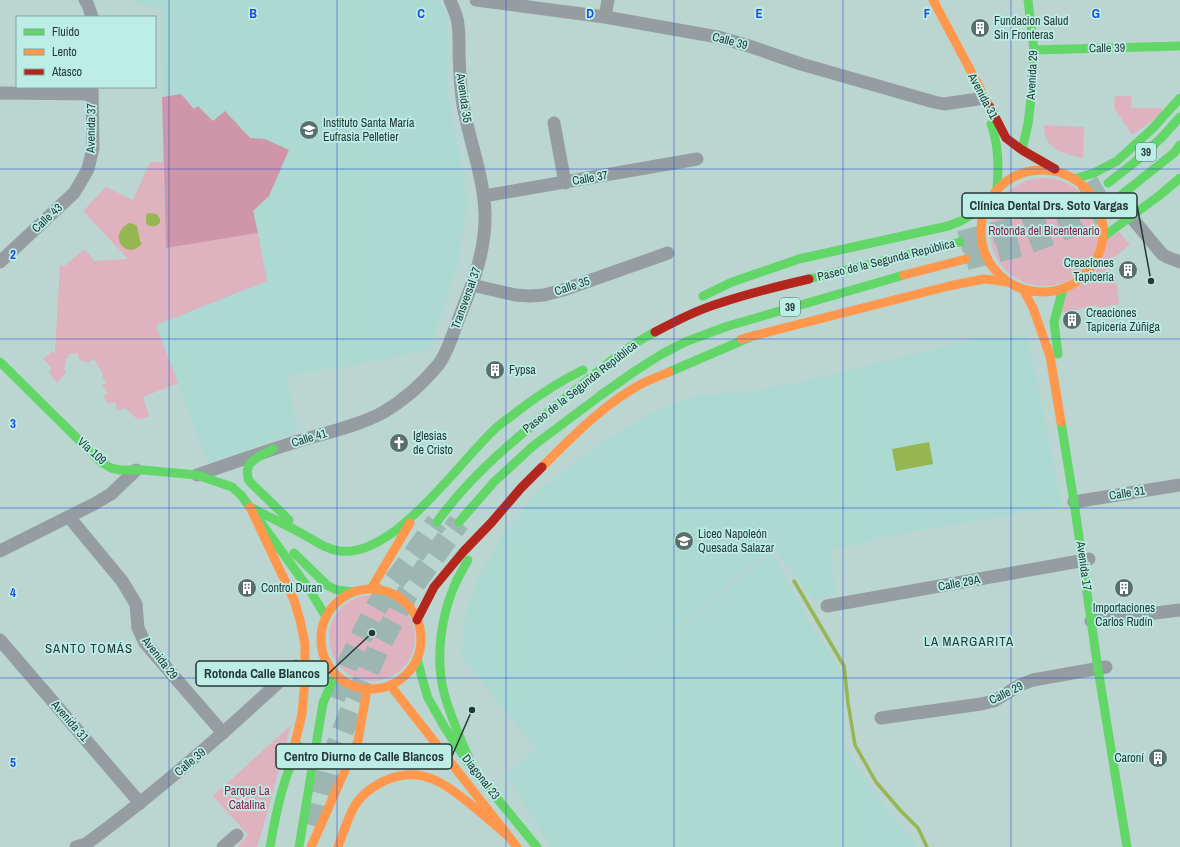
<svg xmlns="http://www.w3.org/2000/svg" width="1180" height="847" viewBox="0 0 1180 847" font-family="'Archivo Narrow',sans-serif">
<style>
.built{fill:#acd9d1}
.green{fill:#deb3bf}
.forest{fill:#cf96a9}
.water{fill:#96b652}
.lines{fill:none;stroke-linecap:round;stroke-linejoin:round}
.stream{stroke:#96b652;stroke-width:3.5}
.highway-tunnel{stroke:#9db6b2;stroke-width:22;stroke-dasharray:22 11;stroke-linecap:butt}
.street{stroke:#959da1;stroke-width:13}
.fast{stroke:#63d668;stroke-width:9}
.slow{stroke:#ff974d;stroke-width:9}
.jam{stroke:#b3261e;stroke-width:9}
.grid{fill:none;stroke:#1d4ed8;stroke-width:1;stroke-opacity:0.55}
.labels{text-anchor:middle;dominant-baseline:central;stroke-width:3.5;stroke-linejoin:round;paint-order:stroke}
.shield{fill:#bdeee6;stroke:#536f6a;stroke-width:1}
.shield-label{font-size:11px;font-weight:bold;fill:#253835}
.poi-label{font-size:12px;fill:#253835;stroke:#bdeee6;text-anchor:start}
.street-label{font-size:12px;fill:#253835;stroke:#bdeee6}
.park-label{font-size:12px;fill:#8f1c48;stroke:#bdeee6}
.neighbourhood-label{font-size:13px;letter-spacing:1px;fill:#253835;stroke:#bdeee6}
.grid-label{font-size:13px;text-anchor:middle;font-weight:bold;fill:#1d4ed8;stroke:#bdeee6;stroke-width:3.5;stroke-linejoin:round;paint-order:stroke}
.leader{fill:none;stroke:#253835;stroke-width:1.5}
.callout-dot{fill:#253835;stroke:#bdeee6;stroke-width:1.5}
.callout{fill:#bdeee6;stroke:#253835;stroke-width:1.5}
.callout-label{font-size:13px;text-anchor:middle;font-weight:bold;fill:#253835}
</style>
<rect width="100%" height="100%" fill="#bbd6d1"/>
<g class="built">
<polygon points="137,0 439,0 445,11 447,23 448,57 447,88 468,200 458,262 448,294 429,350 354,365 286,375 298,432 208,463 156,325 267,281 257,233 166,248 161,9 137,4"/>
<polygon points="1027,334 1062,506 871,539 865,543 831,549 836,595 814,600 773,547 585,708 772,552 811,625 841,671 844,746 890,814 914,840 917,847 551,847 506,775 536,749 461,655 465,619 477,579 501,538 534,495 592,449 646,416 671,405 696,396 739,393 793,384 980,338 1001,340"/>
</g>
<g class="green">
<polygon points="1115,96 1132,96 1131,108 1160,108 1165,112 1132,135 1114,108"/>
<path d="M1044,125L1084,127L1083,158C1063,154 1043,149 1044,125Z"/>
<polygon points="150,162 163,162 166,248 258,233 267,281 156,325 178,383 143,397 149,416 138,420 125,408 117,411 115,402 108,404 104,396 108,393 102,385 106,383 102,376 103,374 94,359 87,363 79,360 78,354 69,353 68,358 66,359 64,369 66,373 57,383 49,373 52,368 43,359 52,351 55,353 60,264 63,267 85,249 94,261 128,259 83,211 106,187 133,200"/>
<circle cx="1044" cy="232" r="54"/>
<path d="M1119,232L1130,245L1105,264L1116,279L1119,304L1098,308L1097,305L1057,314L1069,288C1085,284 1098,275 1101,258C1102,253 1101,248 1104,243C1107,238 1115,235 1119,232Z"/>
<circle cx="372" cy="638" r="43"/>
<polygon points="291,725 264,825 257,847 237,847 248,835 213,796"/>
</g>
<polygon class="forest" points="181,94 194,109 198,106 213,121 225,111 250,138 265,139 289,150 269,196 253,211 258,233 166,248 162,97"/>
<g class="water">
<path d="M149,213L157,214L160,219V223C156,227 152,227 147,225L146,221V215Z"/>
<path d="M129,223L134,224L137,226L140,241L142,243C129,262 105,237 129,223Z"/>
<polygon points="929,442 933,464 896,471 892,449"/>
</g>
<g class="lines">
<polyline class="stream" points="794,581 844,666 848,703 855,745 876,782 900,810 918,828 927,847"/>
<g class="highway-tunnel">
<polyline points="960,242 1014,228 1067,207 1108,183"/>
<polyline points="966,259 1020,246 1075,225 1116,199"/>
<polyline points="334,698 347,666 371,617 384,594 403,570 437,522"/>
<polyline points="314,826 330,763 353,705 379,647 407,594 459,522"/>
</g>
<g class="street">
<polyline points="85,0 88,5 92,17"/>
<polyline points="476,0 605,17 718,37 749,46 801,64 934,102 944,104 978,99"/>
<polyline points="605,17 608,0"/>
<polyline points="0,93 92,94"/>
<polyline points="554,123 565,183"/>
<polyline points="484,196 697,159"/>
<polyline points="1131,217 1162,254 1167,257 1180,262"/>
<polyline points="0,262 74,193 83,178 88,169 93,148 92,87"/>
<polyline points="472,285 515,295 530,296 544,295 563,290 668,253"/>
<path d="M197,475C232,463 266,451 302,440C326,433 360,425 382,413C403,401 423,383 438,365C447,354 452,336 457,323C471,288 486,253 485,214C484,180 472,148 465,115C460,95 460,74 459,54C459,41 460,27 456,15C454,10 452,5 450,0"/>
<polyline points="1074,502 1180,485"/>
<polyline points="69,517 122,581 136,604 138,628 145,643 223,733"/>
<polyline points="0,551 94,504 111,494 136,470"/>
<polyline points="827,606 1080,561 1089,559"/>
<polyline points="1091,621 1180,610"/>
<polyline points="0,640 140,803"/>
<polyline points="881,718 981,704 994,701 1020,685 1033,680 1106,667"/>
<path d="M76,847L86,844C160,790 229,729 296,666"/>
<polyline points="223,847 237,835"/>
</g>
<g class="fast">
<polyline points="1034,50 1180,46"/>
<path d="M991,124C999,145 999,166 997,188"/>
<polyline points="1022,150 1028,124 1032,91 1034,50 1028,0"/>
<polyline points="1074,179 1094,173 1117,161 1152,129 1180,98"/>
<polyline points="1108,183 1140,158 1163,136 1180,117"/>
<polyline points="1116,199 1174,153 1180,145"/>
<polyline points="1103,237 1160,195 1180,178"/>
<polyline points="809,279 960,242"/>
<polyline points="703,296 732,282 799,259 948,226 961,221 986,206"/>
<polyline points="1058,354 1054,322 1063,289"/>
<polyline points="0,362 101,462 111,468 120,470 143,470 197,475 232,487 241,495 311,592 326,617"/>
<polyline points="669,372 755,335"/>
<polyline points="1061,422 1074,502 1098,669 1127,847"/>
<path d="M273,449C265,454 250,459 248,468C246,472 248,477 249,481L289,520"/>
<path d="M250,507C267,516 284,524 301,533C314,540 325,549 340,551C395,558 460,460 497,427C504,421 512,416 519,410C539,395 560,381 583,370"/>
<path d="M437,522C474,470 525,431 574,391C600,370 625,347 655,332"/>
<polyline points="459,522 494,482 533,446 601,395 635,371 662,354 685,342 728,326 904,275"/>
<polyline points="294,553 328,586 337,590 353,592"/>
<path d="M468,560C464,567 460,574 456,582C441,615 435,657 444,693C451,719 463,745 474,770"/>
<polyline points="417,658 422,678 428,698 445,728 469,764 537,847"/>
<path d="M270,847C276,812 283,778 299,746"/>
<polyline points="299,847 323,703 335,675"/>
</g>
<g class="slow">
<polyline points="933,0 990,107"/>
<circle cx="1042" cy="231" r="61"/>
<polyline points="904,275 966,259"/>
<polyline points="1023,289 1033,308 1050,356 1061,422"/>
<polyline points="741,339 949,286 984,279 1008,282"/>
<path d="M542,467C573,436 605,403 643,383C651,379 660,376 669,372"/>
<polyline points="250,507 294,600 300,620 305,644 305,678 302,714 291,760"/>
<polyline points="371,589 410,523"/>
<circle cx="371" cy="639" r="50"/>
<polyline points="390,685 517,847"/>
<polyline points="311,847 358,741 367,689"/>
<path d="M338,847C343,834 347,820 354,807C360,796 372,787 384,781C422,764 445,784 474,807C486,817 498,827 509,837"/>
</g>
<g class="jam">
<polyline points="990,107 1006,138 1022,150 1055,169"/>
<path d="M655,332C676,321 697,310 720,303C749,293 779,286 809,279"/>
<polyline points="417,620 434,587 463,552 491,523 521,488 542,467"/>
</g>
</g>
<path class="grid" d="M169,0V847M337,0V847M506,0V847M674,0V847M843,0V847M1011,0V847M0,169H1180M0,339H1180M0,508H1180M0,678H1180"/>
<defs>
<symbol id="building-disc" viewBox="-11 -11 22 22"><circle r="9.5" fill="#5a6f6c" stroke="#bdeee6"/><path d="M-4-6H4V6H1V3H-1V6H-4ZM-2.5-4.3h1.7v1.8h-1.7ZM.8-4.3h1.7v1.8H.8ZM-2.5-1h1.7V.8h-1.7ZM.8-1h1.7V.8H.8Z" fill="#fff"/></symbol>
<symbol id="university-disc" viewBox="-11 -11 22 22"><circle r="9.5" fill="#5a6f6c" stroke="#bdeee6"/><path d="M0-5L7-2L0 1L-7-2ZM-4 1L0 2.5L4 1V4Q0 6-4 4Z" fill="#fff"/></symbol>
<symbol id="church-disc" viewBox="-11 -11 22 22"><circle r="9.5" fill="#5a6f6c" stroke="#bdeee6"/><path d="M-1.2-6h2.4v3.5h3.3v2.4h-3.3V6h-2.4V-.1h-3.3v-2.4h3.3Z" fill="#fff"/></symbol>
<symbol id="school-disc" viewBox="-11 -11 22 22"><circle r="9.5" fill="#5a6f6c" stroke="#bdeee6"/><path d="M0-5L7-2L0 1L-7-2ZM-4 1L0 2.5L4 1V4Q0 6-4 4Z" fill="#fff"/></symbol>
</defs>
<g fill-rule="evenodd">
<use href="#building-disc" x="969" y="17" width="22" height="22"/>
<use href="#university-disc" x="298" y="119" width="22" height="22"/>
<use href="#building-disc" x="1117" y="259" width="22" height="22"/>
<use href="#building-disc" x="1061" y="309" width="22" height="22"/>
<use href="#building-disc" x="484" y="359" width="22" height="22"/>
<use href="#church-disc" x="388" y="432" width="22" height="22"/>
<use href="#school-disc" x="673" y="530" width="22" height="22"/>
<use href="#building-disc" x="236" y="577" width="22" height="22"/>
<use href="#building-disc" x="1113" y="577" width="22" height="22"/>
<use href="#building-disc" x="1147" y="747" width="22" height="22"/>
</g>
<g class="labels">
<g class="shield">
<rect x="1136" y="143" width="20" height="18" rx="3"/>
<rect x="780" y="298" width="20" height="18" rx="3"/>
</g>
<g class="shield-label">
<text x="1146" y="152">39</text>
<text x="790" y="307">39</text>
</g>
<g class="poi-label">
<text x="994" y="21">Fundacion Salud<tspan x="994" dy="14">Sin Fronteras</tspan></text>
<text x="323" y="123">Instituto Santa María<tspan x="323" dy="14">Eufrasia Pelletier</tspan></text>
<text x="1114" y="263" text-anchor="end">Creaciones<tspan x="1114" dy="14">Tapiceria</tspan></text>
<text x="1086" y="313">Creaciones<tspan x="1086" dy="14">Tapicería Zúñiga</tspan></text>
<text x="509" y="370">Fypsa</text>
<text x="413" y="436">Iglesias<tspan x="413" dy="14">de Cristo</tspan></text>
<text x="698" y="534">Liceo Napoleón<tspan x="698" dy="14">Quesada Salazar</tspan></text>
<text x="261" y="588">Control Duran</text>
<text x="1124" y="608" text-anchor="middle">Importaciones<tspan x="1124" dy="14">Carlos Rudín</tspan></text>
<text x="1144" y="758" text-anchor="end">Caroní</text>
</g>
<g class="street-label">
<text transform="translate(730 41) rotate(15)">Calle 39</text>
<text transform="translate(1107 48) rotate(-1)">Calle 39</text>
<text transform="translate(1032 75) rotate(-87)">Avenida 29</text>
<text transform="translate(983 96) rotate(62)">Avenida 31</text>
<text transform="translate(464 98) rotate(82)">Avenida 35</text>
<text transform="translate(91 128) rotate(-89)">Avenida 37</text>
<text transform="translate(590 178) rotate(-10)">Calle 37</text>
<text transform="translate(47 218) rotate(-43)">Calle 43</text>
<text transform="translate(886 260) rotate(-14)">Paseo de la Segunda República</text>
<text transform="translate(572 286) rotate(-18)">Calle 35</text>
<text transform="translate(466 298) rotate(-70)">Transversal 37</text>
<text transform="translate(580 387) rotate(-38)">Paseo de la Segunda República</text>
<text transform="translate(309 438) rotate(-17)">Calle 41</text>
<text transform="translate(92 451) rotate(42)">Vía 109</text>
<text transform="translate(1127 493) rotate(-9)">Calle 31</text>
<text transform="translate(1084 566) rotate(82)">Avenida 17</text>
<text transform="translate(959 583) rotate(-10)">Calle 29A</text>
<text transform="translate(160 658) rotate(52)">Avenida 29</text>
<text transform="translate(1006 693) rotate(-26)">Calle 29</text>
<text transform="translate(70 721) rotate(49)">Avenida 31</text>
<text transform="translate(190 762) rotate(-40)">Calle 39</text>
<text transform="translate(481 777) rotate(52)">Diagonal 23</text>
</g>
<g class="park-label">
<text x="1044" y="231">Rotonda del Bicentenario</text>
<text x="247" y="791">Parque La<tspan x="247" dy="14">Catalina</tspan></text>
</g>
<g class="neighbourhood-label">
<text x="969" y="641">LA MARGARITA</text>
<text x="89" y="648">SANTO TOMÁS</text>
</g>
</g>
<g class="grid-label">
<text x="253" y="18">B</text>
<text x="421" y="18">C</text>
<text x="590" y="18">D</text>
<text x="759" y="18">E</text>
<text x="927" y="18">F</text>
<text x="1096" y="18">G</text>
<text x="13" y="259">2</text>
<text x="13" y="428">3</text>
<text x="13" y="597">4</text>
<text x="13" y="767">5</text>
</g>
<path class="leader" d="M1151 281L1137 205M372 633L328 674M472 710L452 756"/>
<g class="callout-dot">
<circle cx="1151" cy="281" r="4"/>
<circle cx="372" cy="633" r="4"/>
<circle cx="472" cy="710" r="4"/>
</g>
<g class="callout">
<rect x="962" y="193" width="175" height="25" rx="4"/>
<rect x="196" y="661" width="132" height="25" rx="4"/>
<rect x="276" y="744" width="176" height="25" rx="4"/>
</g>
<g class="callout-label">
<text x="1049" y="210">Clínica Dental Drs. Soto Vargas</text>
<text x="262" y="678">Rotonda Calle Blancos</text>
<text x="364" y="761">Centro Diurno de Calle Blancos</text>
</g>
<rect x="16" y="16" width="140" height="72" fill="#bdeee6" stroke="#80a59f"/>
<rect x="24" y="29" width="20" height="6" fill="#63d668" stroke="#80a59f"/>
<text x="52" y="36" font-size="12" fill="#253835">Fluido</text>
<rect x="24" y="49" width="20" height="6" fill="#ff974d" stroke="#80a59f"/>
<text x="52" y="56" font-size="12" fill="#253835">Lento</text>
<rect x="24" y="69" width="20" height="6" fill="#b3261e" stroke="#80a59f"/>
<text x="52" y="76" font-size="12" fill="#253835">Atasco</text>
</svg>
